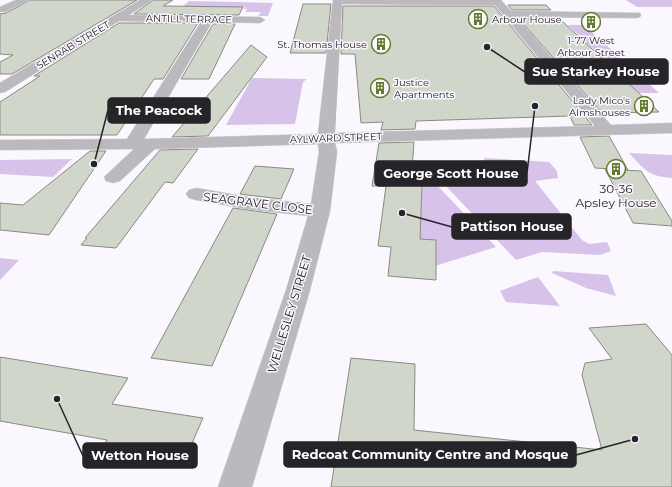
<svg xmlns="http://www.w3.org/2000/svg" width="672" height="487" viewBox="0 0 672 487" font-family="Montserrat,sans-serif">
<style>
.green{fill:#d7c3ea}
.building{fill:#d1d6cb;stroke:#888b82}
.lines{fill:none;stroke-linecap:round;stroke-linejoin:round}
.street-casing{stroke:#d5d1d8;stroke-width:1}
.street{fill:#bbb9bd;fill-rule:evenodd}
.labels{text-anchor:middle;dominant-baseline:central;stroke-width:3;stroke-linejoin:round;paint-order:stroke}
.far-street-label{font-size:10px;fill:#262428;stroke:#fbf7ff}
.far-poi-label{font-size:10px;fill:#262428;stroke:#fbf7ff;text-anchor:start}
.poi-label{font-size:12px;fill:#262428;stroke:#fbf7ff}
.street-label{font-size:12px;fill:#262428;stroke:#fbf7ff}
.leader{fill:none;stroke:#262428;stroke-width:1.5}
.callout-dot{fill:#262428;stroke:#fbf7ff;stroke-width:1.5}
.callout{fill:#262428;stroke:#262428;stroke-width:1.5}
.callout-label{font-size:13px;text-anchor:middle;font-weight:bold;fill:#fff}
</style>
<rect width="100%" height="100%" fill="#fbf7ff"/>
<g class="green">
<polygon points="626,0 672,0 672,7 637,7"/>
<polygon points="189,1 273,3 268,16 258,16 261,12 245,12 247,9 244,9 245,7 237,7 236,9 205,6 181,8"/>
<polygon points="568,25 584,25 659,93 638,93"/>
<polygon points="252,78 307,79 303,82 295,124 226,125"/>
<path d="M629,153L672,155V178C648,176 645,170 629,153Z"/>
<polygon points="484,158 549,162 557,171 558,178 535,181 582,240 589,244 607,242 611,251 600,255 542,252 516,260 443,183 436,166 486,169"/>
<polygon points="72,159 53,177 0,174 0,160"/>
<polygon points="413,160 496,247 435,266 435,240 420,239 422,185 411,183"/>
<polygon points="0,258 19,260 0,280"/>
<polygon points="553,271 608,275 616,296 586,288 552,273"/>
<polygon points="538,277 560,306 506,302 500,291"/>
</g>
<g class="building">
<polygon points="30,0 137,0 12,74 0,74 0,62 13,55 0,54 0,14 6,13"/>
<polygon points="153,0 173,0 163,6 243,7 239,15 134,14"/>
<polygon points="303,4 331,4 326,53 290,53"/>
<polygon points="508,5 546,5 551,10 512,10"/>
<polygon points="343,6 494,6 592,125 574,125 570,116 416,121 415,129 381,130 383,122 361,123 355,54 341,54"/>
<polygon points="519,19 560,19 659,112 602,113"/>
<polygon points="119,23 198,23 163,79 154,79 117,135 0,135 0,102 40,76 34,76"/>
<polygon points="213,24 235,24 209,79 181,79"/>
<polygon points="251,45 267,57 208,136 172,137"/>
<polygon points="609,136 628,170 595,168 580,137"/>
<polygon points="414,142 411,183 422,184 420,239 436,240 436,280 388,276 391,247 378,246 386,186 372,186 379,143"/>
<polygon points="198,149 173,183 165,182 116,248 81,245 87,238 85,238 160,150"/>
<polygon points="90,151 106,151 49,235 0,230 0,203 23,205"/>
<polygon points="255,166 294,169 281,199 240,194"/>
<polygon points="605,169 641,171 672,221 672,226 633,223"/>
<polygon points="233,208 277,214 212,366 151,358"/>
<polygon points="646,324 672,355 672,487 331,487 351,358 415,364 414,430 602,450 582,375 585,363 612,359 589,328"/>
<polygon points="0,357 128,378 112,404 203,418 186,457 104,444 107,440 0,421"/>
</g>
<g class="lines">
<defs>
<g id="street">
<polygon points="16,0 29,0 5,12 0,12 0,7"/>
<path d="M140,0H152L129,15L260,17L265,20L260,23L212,22L144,139L318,134L333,0H501L511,11L640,13L641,15L640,17L636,18L516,17L611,125L672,123V133L335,143L337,152L330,211L310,290L252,487H218L286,290L308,216L248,209L196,200L189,198L186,194L189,190L196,188L248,197L311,204L319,152L318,144L155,149L120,181L113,183L106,181L104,177L134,149L0,150V140L127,139L201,22L119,21L5,92L0,93V83ZM342,4L495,5L595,126L335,133Z"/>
</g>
</defs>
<use href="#street" class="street-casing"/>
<use href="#street" class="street"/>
</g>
<defs>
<symbol id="building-ring" viewBox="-11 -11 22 22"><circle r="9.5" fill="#fbf7ff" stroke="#627b2d" stroke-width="1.5"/><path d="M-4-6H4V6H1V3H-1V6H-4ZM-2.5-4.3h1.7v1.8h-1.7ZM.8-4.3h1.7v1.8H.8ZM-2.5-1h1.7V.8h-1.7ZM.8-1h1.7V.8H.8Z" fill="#627b2d"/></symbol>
</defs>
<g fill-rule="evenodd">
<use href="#building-ring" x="467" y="8" width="22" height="22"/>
<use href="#building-ring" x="580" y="11" width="22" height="22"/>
<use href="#building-ring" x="370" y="33" width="22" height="22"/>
<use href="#building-ring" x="369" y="77" width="22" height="22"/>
<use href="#building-ring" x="633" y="95" width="22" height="22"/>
<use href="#building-ring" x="605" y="158" width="22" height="22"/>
</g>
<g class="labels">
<g class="far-street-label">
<text transform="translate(189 19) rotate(1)">ANTILL TERRACE</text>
<text transform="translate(73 45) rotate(-31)">SENRAB STREET</text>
<text transform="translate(336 138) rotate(-2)">AYLWARD STREET</text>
</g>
<g class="far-poi-label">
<text x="492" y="19">Arbour House</text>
<text x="591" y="40" text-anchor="middle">1-77 West<tspan x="591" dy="12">Arbour Street</tspan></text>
<text x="367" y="44" text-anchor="end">St. Thomas House</text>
<text x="394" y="82">Justice<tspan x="394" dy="12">Apartments</tspan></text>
<text x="630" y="100" text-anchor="end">Lady Mico's<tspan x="630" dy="12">Almshouses</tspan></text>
</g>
<g class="poi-label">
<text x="616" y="188">30-36<tspan x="616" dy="14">Apsley House</tspan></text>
</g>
<g class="street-label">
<text transform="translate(258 203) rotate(7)">SEAGRAVE CLOSE</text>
<text transform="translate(289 314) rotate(-73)">WELLESLEY STREET</text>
</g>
</g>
<path class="leader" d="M487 47L525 72M94 164L108 110M535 106L527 173M402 213L452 227M635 439L576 455M57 399L83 456"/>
<g class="callout-dot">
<circle cx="487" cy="47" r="4"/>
<circle cx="94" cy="164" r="4"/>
<circle cx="535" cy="106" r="4"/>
<circle cx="402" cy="213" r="4"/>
<circle cx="635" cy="439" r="4"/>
<circle cx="57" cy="399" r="4"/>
</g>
<g class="callout">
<rect x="525" y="59" width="143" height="25" rx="4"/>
<rect x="108" y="98" width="102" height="25" rx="4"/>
<rect x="375" y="161" width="152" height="25" rx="4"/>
<rect x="452" y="214" width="119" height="25" rx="4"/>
<rect x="284" y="442" width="292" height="25" rx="4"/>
<rect x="83" y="443" width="114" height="25" rx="4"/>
</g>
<g class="callout-label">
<text x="596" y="76">Sue Starkey House</text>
<text x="159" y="115">The Peacock</text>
<text x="451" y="178">George Scott House</text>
<text x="512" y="231">Pattison House</text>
<text x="430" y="459">Redcoat Community Centre and Mosque</text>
<text x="140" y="460">Wetton House</text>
</g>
</svg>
